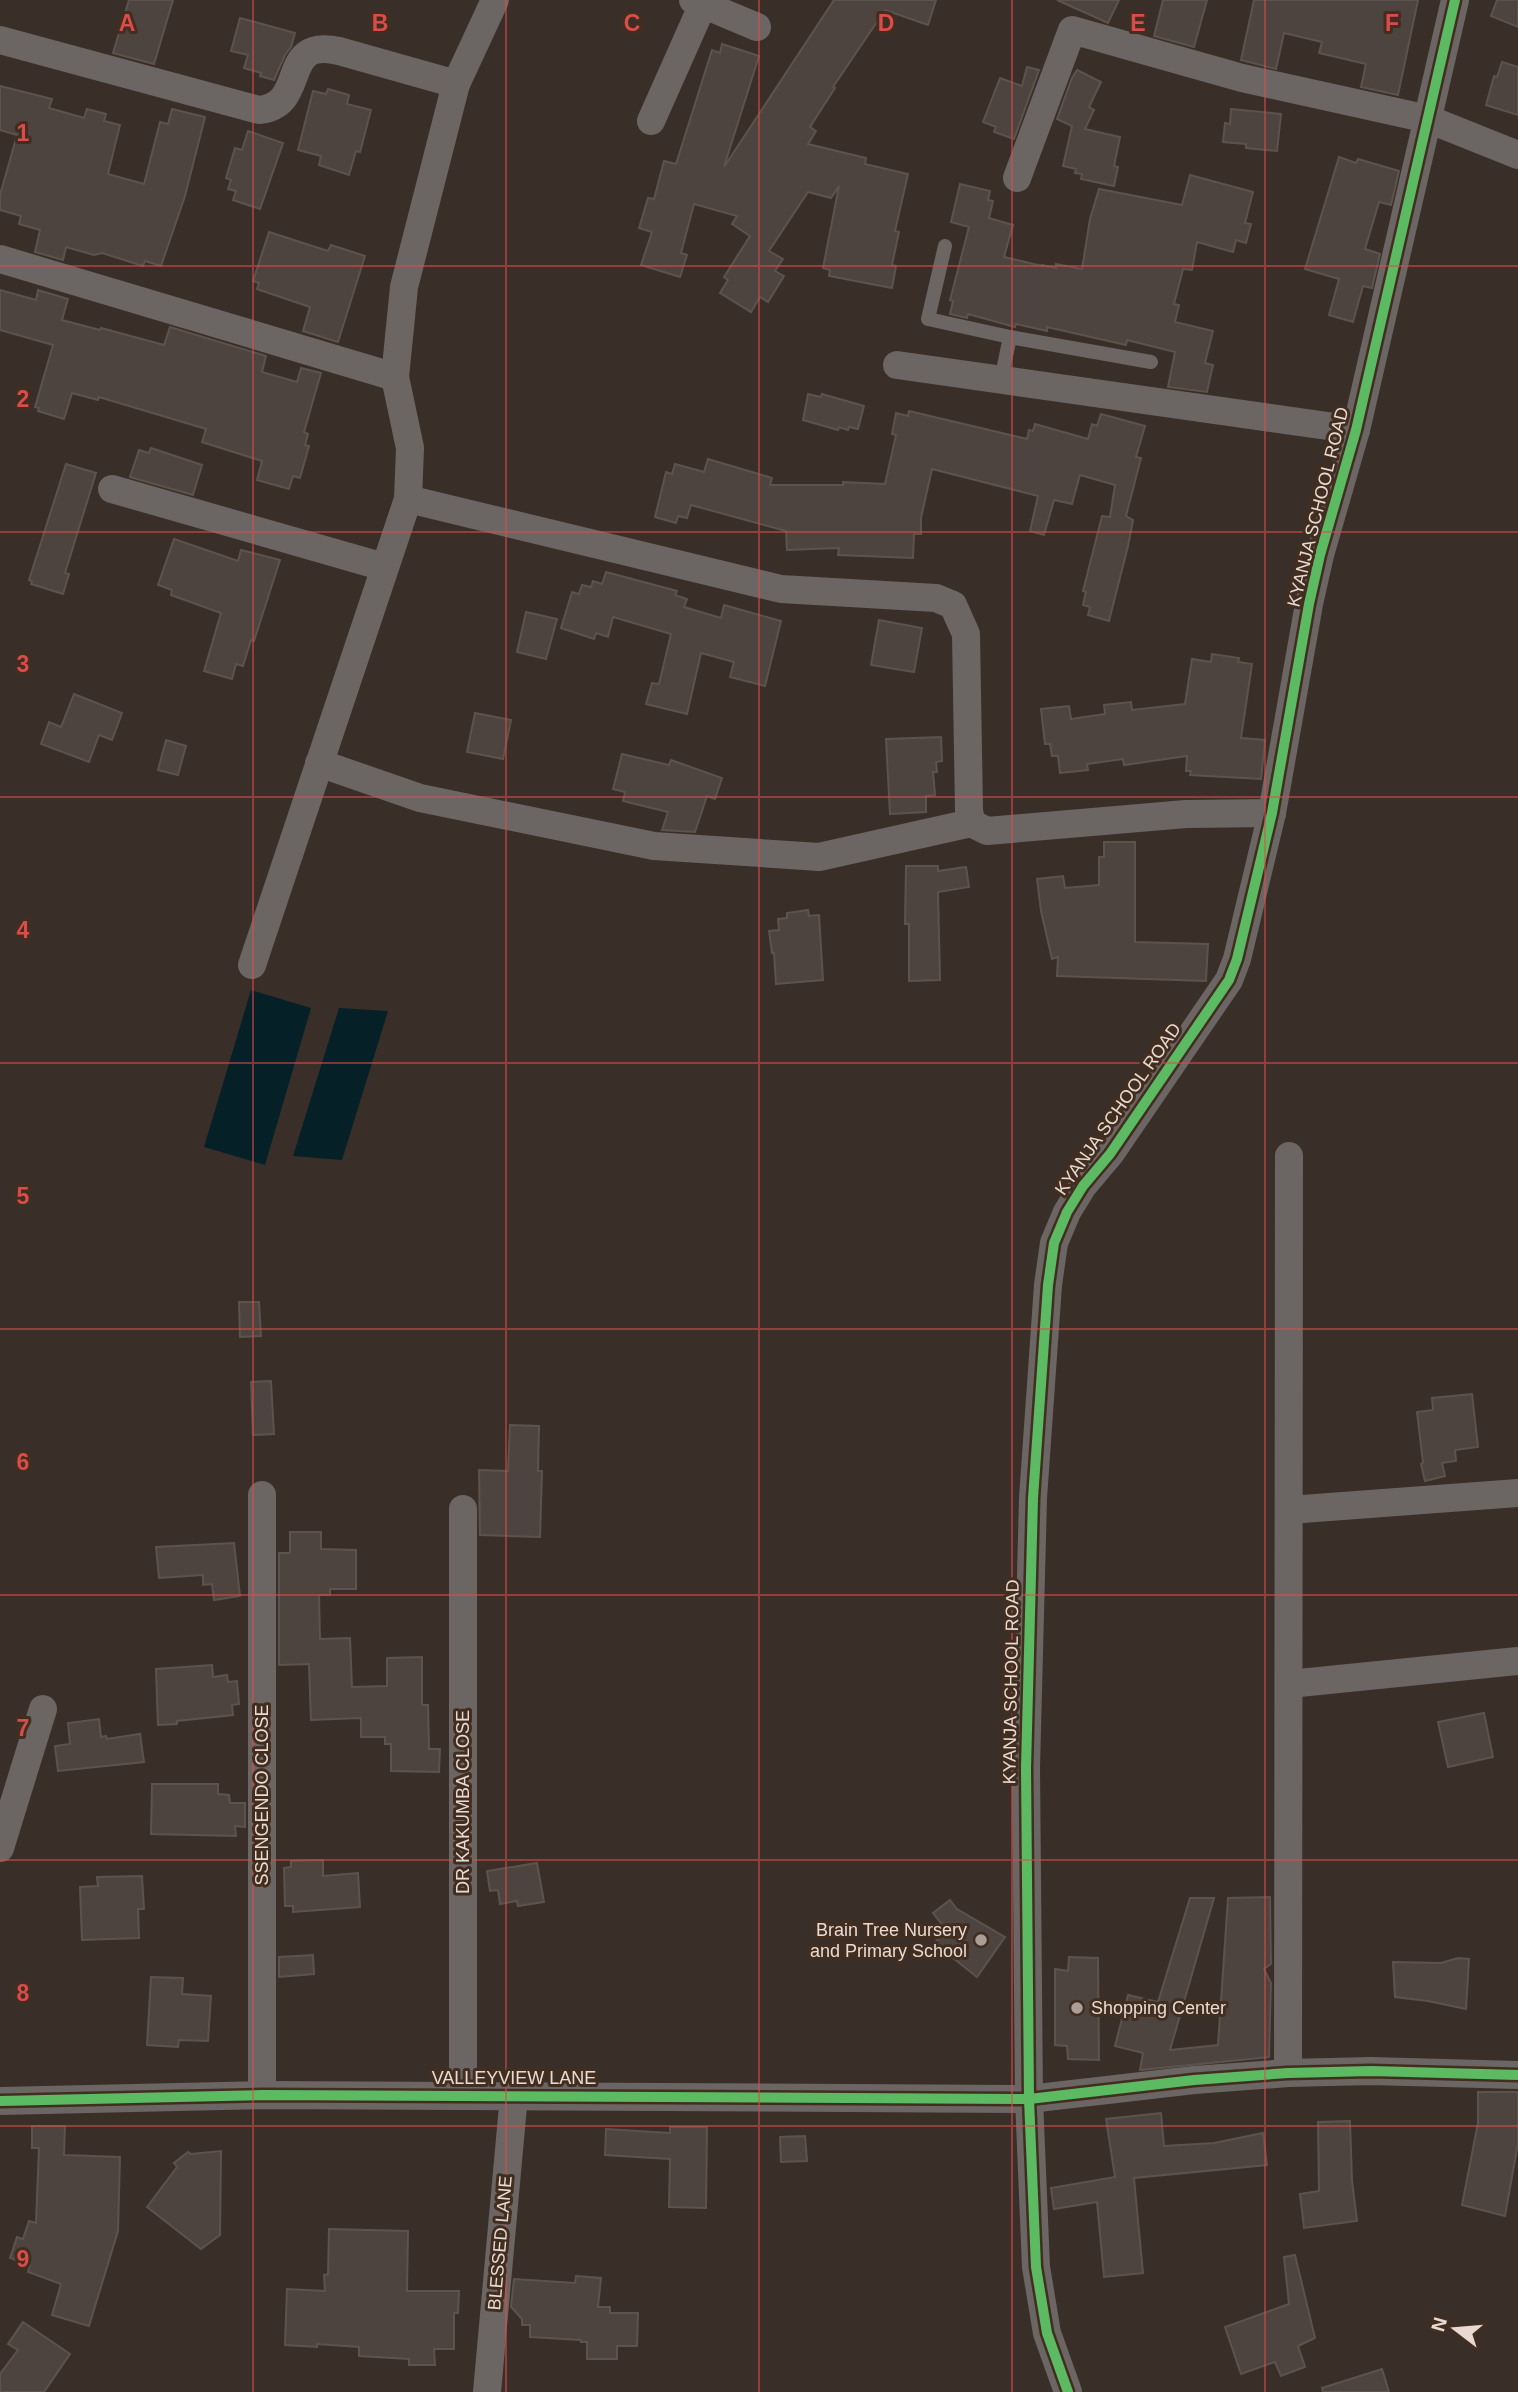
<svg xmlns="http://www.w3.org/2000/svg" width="1518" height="2392" viewBox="0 0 1518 2392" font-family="Helvetica,sans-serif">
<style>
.water{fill:#052027}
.building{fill:#4e443f;stroke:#5c534d;stroke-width:2}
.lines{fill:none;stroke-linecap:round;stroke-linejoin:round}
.service{stroke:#6b6664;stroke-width:14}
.minor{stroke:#6b6664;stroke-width:28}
.cycleway-casing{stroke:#422e20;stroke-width:15}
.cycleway{stroke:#5cba63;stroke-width:10}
.grid{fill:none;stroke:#da4c4a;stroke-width:2;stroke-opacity:0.55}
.poi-dot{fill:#ab9e96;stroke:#422e20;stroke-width:2.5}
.labels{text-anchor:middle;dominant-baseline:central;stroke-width:6;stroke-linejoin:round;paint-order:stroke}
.street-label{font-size:18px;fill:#e8dad2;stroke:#422e20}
.poi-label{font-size:18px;fill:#e8dad2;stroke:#422e20;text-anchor:end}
.grid-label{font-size:23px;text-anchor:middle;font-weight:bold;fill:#da4c4a;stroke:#422e20;stroke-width:6;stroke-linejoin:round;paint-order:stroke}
</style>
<rect width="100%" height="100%" fill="#3a2f28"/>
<g class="water">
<polygon points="251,990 311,1008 265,1165 204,1147"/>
<polygon points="339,1008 388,1011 342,1160 293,1156"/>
</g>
<g class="building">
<polygon points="129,0 173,0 154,64 113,53"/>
<polygon points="834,0 936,0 928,25 885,10 833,87 835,88 810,127 816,131 808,144 866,158 865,164 908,174 895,231 899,232 892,265 896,266 892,288 829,276 830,270 823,268 839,186 831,198 808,192 769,251 783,259 775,271 784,276 768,302 760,297 751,312 720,293 728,280 724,277 750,236 732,224 737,216 694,204 681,253 687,255 680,277 641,265 652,232 639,228 648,198 654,199 664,161 676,164 712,50 720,53 722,44 759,56 724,167"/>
<polygon points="1057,0 1119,0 1108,23"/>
<polygon points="1163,0 1207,0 1194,47 1154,36"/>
<polygon points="1254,0 1418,0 1398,95 1361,87 1366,64 1319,53 1322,42 1284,33 1276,69 1241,60"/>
<polygon points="1497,0 1518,0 1518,27 1491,16"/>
<polygon points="240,18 295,33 291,47 285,55 274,80 260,76 261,73 244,68 248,55 231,51"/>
<polygon points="1502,62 1518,67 1518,115 1486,105 1494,76 1497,77"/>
<polygon points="1027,67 1039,70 1014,139 994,132 996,127 983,122 1000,78 1022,86"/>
<polygon points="1077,70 1101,82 1089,107 1094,110 1085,129 1120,137 1114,166 1118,167 1114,186 1081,179 1082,174 1075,173 1076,169 1063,166 1072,126 1057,119 1072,78"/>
<polygon points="0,86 52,99 49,108 84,118 87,109 106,114 104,121 120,125 108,174 144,184 160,122 168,124 172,109 205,117 185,196 161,266 145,261 143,266 102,253 94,255 66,247 63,260 35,252 40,230 19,224 21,216 0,210 0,195 17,135 0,130"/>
<polygon points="328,89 349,95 347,104 371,110 360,152 356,151 349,175 319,165 321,156 298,150 313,91 326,94"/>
<polygon points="1231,109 1281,114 1277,151 1246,148 1246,144 1223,142 1225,123 1230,124"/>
<polygon points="248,131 283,143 260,209 233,200 236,191 228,189 231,180 226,178 235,148 242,150"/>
<polygon points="1339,157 1356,163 1358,159 1399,171 1391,205 1379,202 1365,249 1380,254 1372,288 1363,286 1353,322 1329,315 1339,279 1305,269"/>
<polygon points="1190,175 1253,192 1245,223 1251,224 1246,243 1236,240 1233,252 1197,242 1192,270 1183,269 1174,304 1179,305 1175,322 1213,331 1205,363 1213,365 1207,392 1168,387 1175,352 1127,340 1126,345 1047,327 1047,331 1016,324 1015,327 968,314 967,318 950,314 953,301 950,300 969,227 951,222 960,184 990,191 988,200 993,201 989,218 1013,225 1004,257 1042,266 1042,265 1056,268 1056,264 1082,269 1090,219 1099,189 1182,205"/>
<polygon points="269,232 328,251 331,245 365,256 338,342 303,331 310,307 257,289 259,283 253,281"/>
<polygon points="0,290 36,300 38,290 68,299 62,320 100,330 101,328 164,345 170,327 266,356 262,372 297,382 301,368 321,373 304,432 308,434 305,445 309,446 300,478 293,476 289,489 257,480 262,461 202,442 206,429 99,397 98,400 72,393 64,419 38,411 39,408 35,407 53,345 0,330"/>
<polygon points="808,394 821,397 822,394 864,406 858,429 849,427 848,430 839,427 838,430 803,420"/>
<polygon points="909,411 1027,439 1029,430 1033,431 1035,424 1088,439 1092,424 1097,426 1101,414 1145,426 1136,457 1141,458 1126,516 1133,520 1128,546 1109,621 1088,615 1090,607 1083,605 1086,592 1083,591 1102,516 1110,517 1115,485 1080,475 1072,504 1054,500 1044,535 1030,531 1038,496 932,469 921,518 921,534 914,534 913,558 838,555 839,548 787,550 786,531 691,505 687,518 678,516 676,523 655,517 666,472 672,474 675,464 704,472 708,459 772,478 770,485 843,485 843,482 885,484 896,435 892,434 896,413 908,416"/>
<polygon points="151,448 202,465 193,495 130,477 139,450 149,453"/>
<polygon points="66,464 96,473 65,573 69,574 63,594 31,584 32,581 29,580"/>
<polygon points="174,539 238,561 241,550 280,560 254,641 251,640 243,666 236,664 232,679 204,671 221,613 171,595 172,590 158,585"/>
<polygon points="606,572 677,591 675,595 687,599 684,607 721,618 724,605 781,621 765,686 730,677 734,662 701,653 687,714 646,704 652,683 659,684 671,634 613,617 608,637 596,633 594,639 561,628 572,592 579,594 582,585 591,587 593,581 602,584"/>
<polygon points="526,612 557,619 546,659 517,652"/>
<polygon points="879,620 922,628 914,672 871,665"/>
<polygon points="1212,654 1239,658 1238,662 1252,664 1241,738 1265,740 1261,779 1190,775 1191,771 1186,771 1187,756 1124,765 1123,759 1087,764 1088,770 1060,773 1058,756 1052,756 1050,744 1045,744 1041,709 1069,706 1071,719 1105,714 1104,705 1131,702 1132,710 1185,704 1192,659 1211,662"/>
<polygon points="74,694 122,713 112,740 99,735 89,762 41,744 49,722 61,727"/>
<polygon points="475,713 511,720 503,759 467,752"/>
<polygon points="941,737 942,761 936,762 937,772 933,772 935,795 926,796 926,812 890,814 886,739"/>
<polygon points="166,740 186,746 178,775 158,770"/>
<polygon points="622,754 669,765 671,760 722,778 715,799 707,796 695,832 662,830 668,812 623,801 625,792 613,789"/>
<polygon points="1104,842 1135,842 1135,942 1208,944 1206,981 1057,976 1058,957 1052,959 1041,911 1037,879 1063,876 1065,888 1099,885 1099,857 1104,857"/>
<polygon points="906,866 938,866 938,871 966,867 969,887 938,892 940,980 909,981 909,924 905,924"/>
<polygon points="808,910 809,916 819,915 823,980 776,984 774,953 772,953 769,931 779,930 778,919 787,918 787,913"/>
<polygon points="239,1302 259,1302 261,1336 240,1337"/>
<polygon points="271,1381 274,1434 253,1435 251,1382"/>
<polygon points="1472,1394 1478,1447 1455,1450 1456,1461 1442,1463 1445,1476 1425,1481 1421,1464 1423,1463 1417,1412 1433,1410 1432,1398"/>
<polygon points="510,1425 539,1426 538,1471 542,1471 540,1537 480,1535 479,1470 508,1471"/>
<polygon points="290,1532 321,1532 321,1549 356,1550 356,1589 330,1589 330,1595 319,1595 320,1639 350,1638 352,1687 387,1686 387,1658 422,1657 422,1705 428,1705 429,1749 440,1749 439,1772 391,1771 391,1744 385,1744 385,1737 361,1737 361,1718 311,1720 309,1664 279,1665 279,1553 290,1553"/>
<polygon points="234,1543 240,1596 214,1600 212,1584 203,1585 203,1575 159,1578 156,1547"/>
<polygon points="212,1665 213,1677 227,1675 228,1682 237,1681 239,1704 232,1705 233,1715 177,1721 177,1724 158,1725 156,1669"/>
<polygon points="1484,1713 1493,1757 1448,1767 1438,1722"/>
<polygon points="99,1719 101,1737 106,1736 107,1739 140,1734 144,1762 58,1771 55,1746 70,1744 68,1723"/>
<polygon points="152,1784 218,1784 218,1794 229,1795 230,1803 245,1803 245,1827 235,1826 236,1836 151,1834"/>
<polygon points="323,1860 323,1876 358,1873 360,1907 293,1912 293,1906 285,1906 284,1868 291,1867 291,1861"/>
<polygon points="537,1863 544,1902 518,1906 517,1901 500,1904 498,1890 490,1891 487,1871"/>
<polygon points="142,1876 144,1909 138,1909 139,1938 82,1940 80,1887 98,1886 97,1877"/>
<polygon points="1270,1897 1271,1964 1264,1969 1271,1983 1269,2057 1140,2070 1143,2053 1115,2046 1128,1995 1158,2002 1190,1898 1214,1898 1170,2050 1218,2045 1228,1898"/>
<polygon points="950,1900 957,1909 1005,1937 977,1977 934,1943 947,1931 933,1913"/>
<polygon points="313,1955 314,1974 279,1977 279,1957"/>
<polygon points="1069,1957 1098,1958 1099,2060 1068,2059 1067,2046 1055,2045 1055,1969 1068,1971"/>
<polygon points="1458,1958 1469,1959 1466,2009 1428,2001 1395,1997 1393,1962 1441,1963"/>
<polygon points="151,1977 183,1978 182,1994 211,1996 208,2041 179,2040 178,2047 147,2045"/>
<polygon points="1478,2092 1518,2092 1518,2143 1505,2216 1462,2205 1478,2123"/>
<polygon points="1161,2113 1164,2146 1214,2143 1263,2133 1267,2165 1134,2178 1143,2273 1104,2277 1097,2202 1054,2209 1051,2188 1115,2177 1106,2119"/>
<polygon points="1350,2121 1352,2181 1357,2221 1304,2228 1300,2194 1319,2191 1318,2122"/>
<polygon points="32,2126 65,2126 64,2155 120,2157 118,2231 89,2326 52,2315 61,2284 28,2272 30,2265 10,2258 17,2237 23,2239 29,2221 36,2223 39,2148 32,2148"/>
<polygon points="670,2127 707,2127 706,2208 669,2207 670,2159 605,2155 606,2129 670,2133"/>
<polygon points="805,2136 807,2161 781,2162 780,2137"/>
<polygon points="221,2151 220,2235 201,2249 147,2207 177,2167 174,2163 188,2152 191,2154"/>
<polygon points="329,2229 408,2231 407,2291 459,2291 458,2313 454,2313 454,2349 434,2349 435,2365 409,2365 409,2359 359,2356 359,2347 317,2344 317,2347 285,2345 287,2289 325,2291 324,2275 328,2274"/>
<polygon points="1295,2255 1315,2338 1298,2346 1305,2367 1281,2376 1275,2362 1241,2374 1225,2327 1289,2304 1284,2257"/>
<polygon points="576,2276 601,2278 598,2307 610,2307 610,2313 638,2313 637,2346 617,2346 617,2359 587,2359 587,2342 581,2342 581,2340 530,2337 530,2325 522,2325 522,2319 511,2307 514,2279 575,2283"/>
<polygon points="23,2322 70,2354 44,2392 0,2392 0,2374 18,2350 8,2344"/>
<polygon points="1382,2369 1389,2392 1323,2392 1322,2388"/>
</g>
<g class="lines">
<g class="service">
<polyline points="945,246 928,319 1010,337"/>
<polyline points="1001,380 1010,337 1151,362"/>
</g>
<g class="minor">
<polyline points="693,0 757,27"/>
<path d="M0,40L259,110C310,105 277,37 339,51L456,84"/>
<polyline points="651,121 703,4"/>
<polyline points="1017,178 1072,30 1242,78 1428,119 1518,155"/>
<polyline points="0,259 395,377"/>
<polyline points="897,365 1356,430"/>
<polyline points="112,489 384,567"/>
<polyline points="408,499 781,589 936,598 953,605 966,634 969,810 971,823"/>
<polyline points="319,763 420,798 654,846 819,857 971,823 987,831 1186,814 1272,813"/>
<polyline points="252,965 408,499 410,448 395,377 404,287 456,84 495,0"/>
<polyline points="262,1495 262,2095"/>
<polyline points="463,1509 463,2095"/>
<polyline points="1289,1510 1518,1493"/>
<polyline points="1289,1684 1518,1661"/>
<polyline points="0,1848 43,1709"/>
<polyline points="1288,2073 1289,1156"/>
<polyline points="0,2101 262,2095 1029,2099 1194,2080 1288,2073 1371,2071 1518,2075"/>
<polyline points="487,2392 514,2095"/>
<polyline points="1068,2392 1047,2333 1036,2267 1029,2099 1026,1768 1033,1498 1048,1285 1054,1243 1067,1212 1083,1186 1110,1154 1229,980 1237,959 1272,813 1309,604 1320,555 1356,430 1455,0"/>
</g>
<defs>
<g id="cycleway">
<polyline points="0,2101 262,2095 1029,2099 1194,2080 1288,2073 1371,2071 1518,2075"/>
<polyline points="1068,2392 1047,2333 1036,2267 1029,2099 1026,1768 1033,1498 1048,1285 1054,1243 1067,1212 1083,1186 1110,1154 1229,980 1237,959 1272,813 1309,604 1320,555 1356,430 1455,0"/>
</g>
</defs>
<use href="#cycleway" class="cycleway-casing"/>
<use href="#cycleway" class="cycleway"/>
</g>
<path class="grid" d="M253,0V2392M506,0V2392M759,0V2392M1012,0V2392M1265,0V2392M0,266H1518M0,532H1518M0,797H1518M0,1063H1518M0,1329H1518M0,1595H1518M0,1860H1518M0,2126H1518"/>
<g class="poi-dot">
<circle cx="981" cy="1940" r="7"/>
<circle cx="1077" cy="2008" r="7"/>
</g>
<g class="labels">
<g class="street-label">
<text transform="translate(1318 507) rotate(-76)">KYANJA SCHOOL ROAD</text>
<text transform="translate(1118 1109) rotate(-55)">KYANJA SCHOOL ROAD</text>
<text transform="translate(1011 1682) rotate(-89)">KYANJA SCHOOL ROAD</text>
<text transform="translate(262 1795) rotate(-90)">SSENGENDO CLOSE</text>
<text transform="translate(463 1802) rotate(-90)">DR KAKUMBA CLOSE</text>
<text x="514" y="2078">VALLEYVIEW LANE</text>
<text transform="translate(500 2243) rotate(-85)">BLESSED LANE</text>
</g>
<g class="poi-label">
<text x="967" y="1930">Brain Tree Nursery<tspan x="967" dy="21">and Primary School</tspan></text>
<text x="1091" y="2008" text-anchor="start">Shopping Center</text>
</g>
</g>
<g class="grid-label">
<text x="127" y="31">A</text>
<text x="380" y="31">B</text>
<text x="632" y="31">C</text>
<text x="886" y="31">D</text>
<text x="1138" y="31">E</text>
<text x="1392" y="31">F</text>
<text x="23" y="141">1</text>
<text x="23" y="407">2</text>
<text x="23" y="672">3</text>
<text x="23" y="938">4</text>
<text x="23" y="1204">5</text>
<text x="23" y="1470">6</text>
<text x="23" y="1736">7</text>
<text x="23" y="2001">8</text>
<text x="23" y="2267">9</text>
</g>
<g transform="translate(1455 2329) rotate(286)" stroke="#422e20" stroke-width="5" paint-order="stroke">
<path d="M0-5L12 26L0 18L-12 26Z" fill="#e8dad2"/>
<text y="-10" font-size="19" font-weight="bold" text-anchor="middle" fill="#e8dad2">N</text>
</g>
</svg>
